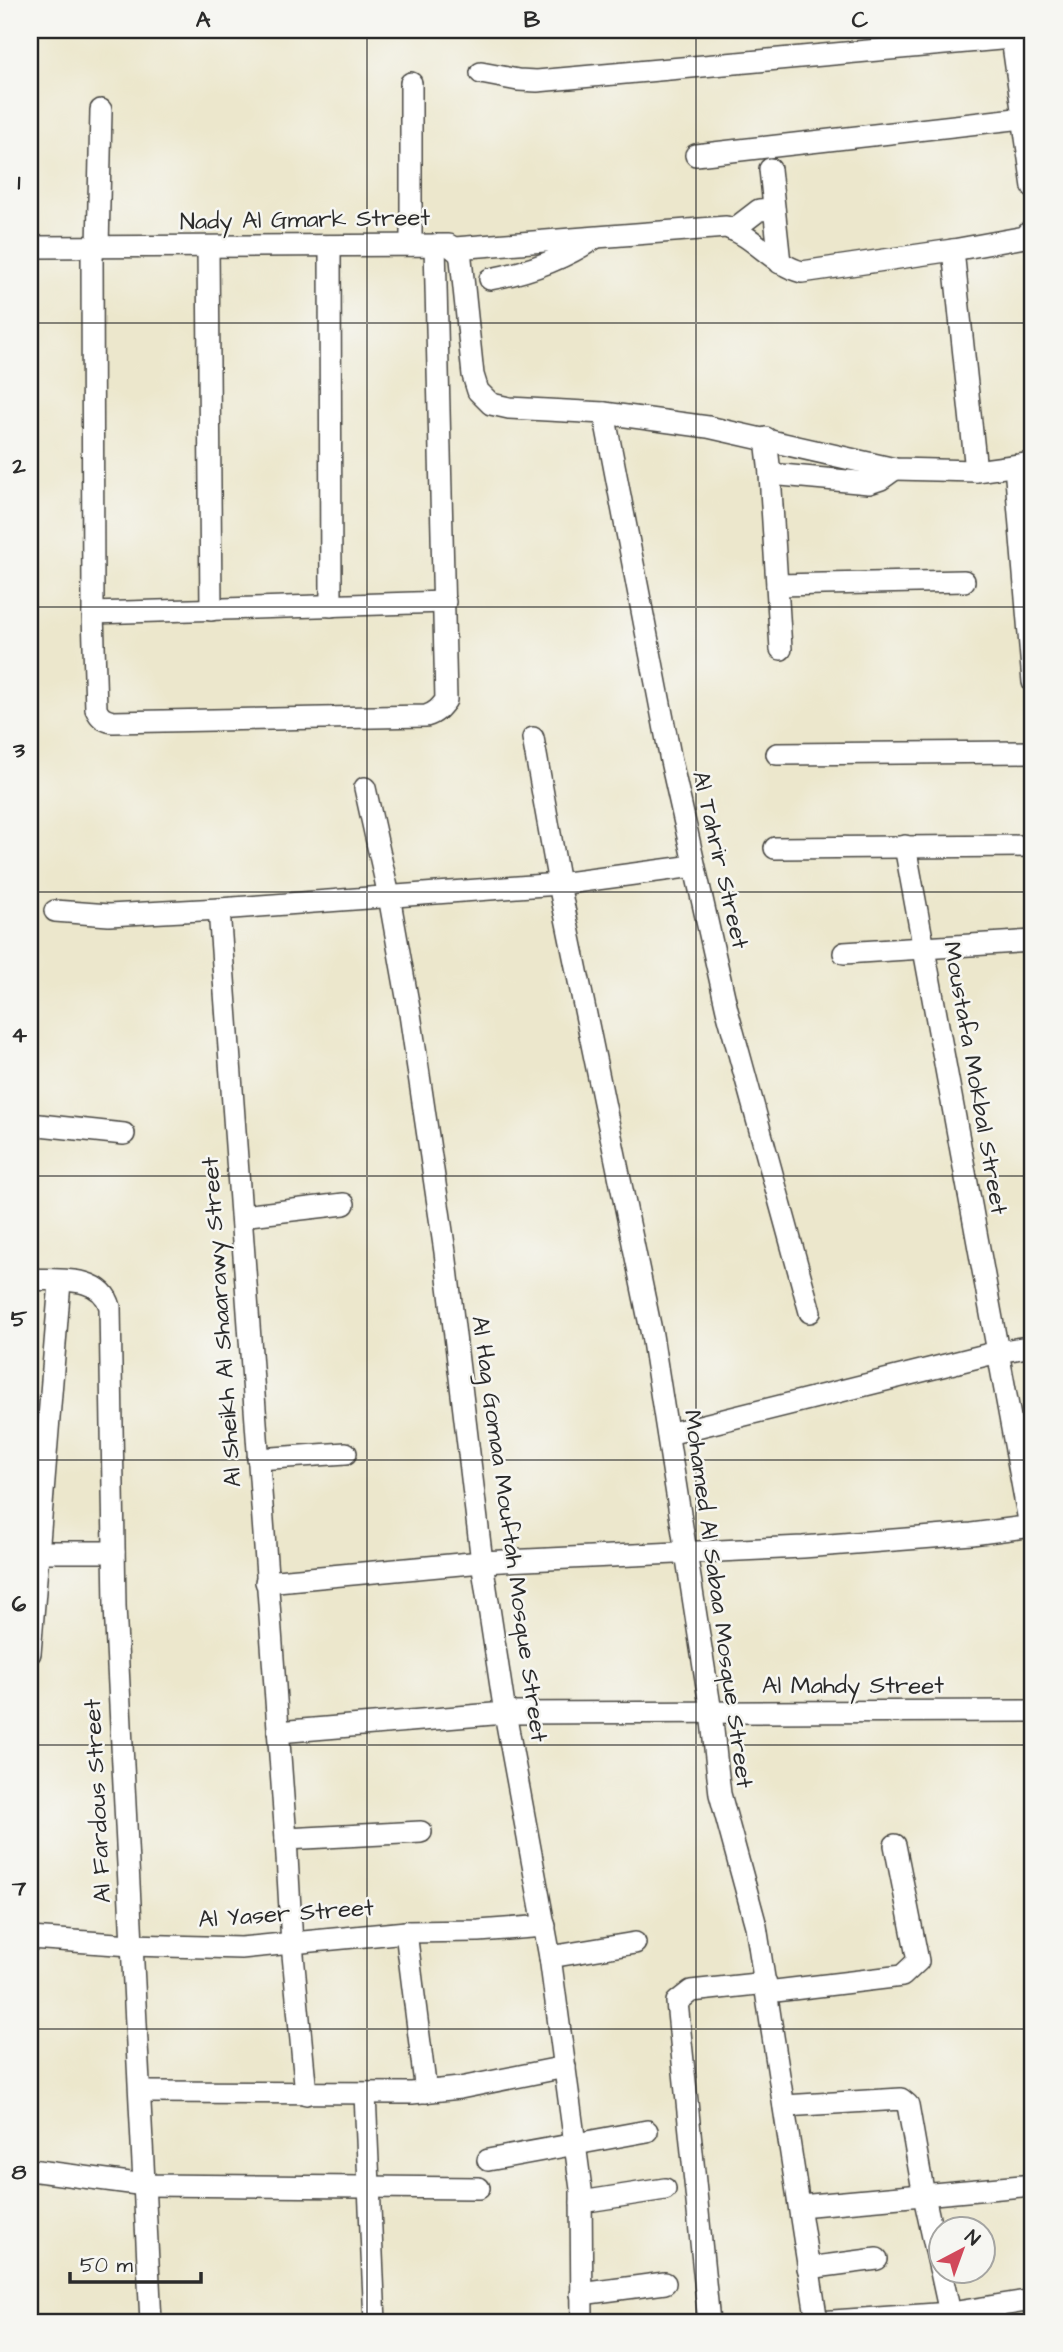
<svg xmlns="http://www.w3.org/2000/svg" width="1063" height="2352" viewBox="0 0 1063 2352" font-family="'Architects Daughter',sans-serif">
<style>
.lines{fill:none;stroke-linecap:round;stroke-linejoin:round}
.minor-casing{stroke:#484743;stroke-width:24}
.minor{stroke:#fff;stroke-width:21}
.grid{fill:none;stroke:#2b2b2b;stroke-width:2;stroke-opacity:0.55}
.labels{text-anchor:middle;dominant-baseline:central;stroke-width:5;stroke-linejoin:round;paint-order:stroke}
.street-label{font-size:24px;fill:#2b2b2b;stroke:#f6f6f2}
.neatline{fill:none;stroke:#2b2b2b;stroke-width:2.5}
.grid-label{font-size:23px;text-anchor:middle;font-weight:bold;fill:#2b2b2b}
</style>
<rect width="100%" height="100%" fill="#f6f6f2"/>
<filter id="ink" filterUnits="userSpaceOnUse"><feTurbulence type="fractalNoise" baseFrequency=".0143" numOctaves="2"/><feDisplacementMap in="SourceGraphic" scale="14" xChannelSelector="R" yChannelSelector="G"/><feConvolveMatrix kernelMatrix="1 2 1 2 8 2 1 2 1" color-interpolation-filters="sRGB"/></filter>
<filter id="wash" filterUnits="userSpaceOnUse"><feTurbulence type="fractalNoise" baseFrequency=".00686" numOctaves="4" result="noise"/><feDisplacementMap in="SourceGraphic" scale="28" xChannelSelector="R" yChannelSelector="G"/><feGaussianBlur stdDeviation="1.57" result="paint"/><feColorMatrix in="noise" values="0 0 0 0 0 0 0 0 0 0 0 0 0 0 0 0 0 1.4 0 .05"/><feComposite in="paint" operator="in"/></filter>
<g filter="url(#wash)">
<rect width="100%" height="100%" fill="#ece7cc"/>
</g>
<g filter="url(#ink)">
<g class="lines">
<defs>
<g id="minor">
<polyline points="1012,38 1033,187"/>
<polyline points="481,73 518,80 537,81 1033,36"/>
<polyline points="696,155 1033,117"/>
<polyline points="770,169 780,263"/>
<polyline points="733,230 759,210 774,209"/>
<polyline points="411,245 411,83"/>
<polyline points="330,246 331,606"/>
<polyline points="30,247 449,245 459,253 461,259 473,375 478,391 491,404 509,408 604,413 708,427 895,469 976,471 1033,463"/>
<polyline points="208,247 211,610"/>
<path d="M92,248L93,613L96,709C100,718 104,720 113,722L426,716C436,713 440,708 446,700L435,245"/>
<polyline points="98,248 101,110"/>
<path d="M455,248L726,227C755,236 773,265 802,272L953,250L1025,237L1033,228"/>
<polyline points="953,250 976,471"/>
<path d="M490,279C529,272 562,260 595,238"/>
<polyline points="604,413 671,761 727,1010 810,1312"/>
<polyline points="766,438 770,474 781,649"/>
<polyline points="1015,466 1033,682"/>
<polyline points="770,474 869,483 881,479 895,469"/>
<polyline points="777,585 964,581"/>
<polyline points="93,613 445,602"/>
<polyline points="533,738 559,884 652,1335 711,1712 720,1794 756,1926 817,2322"/>
<polyline points="777,754 1033,752"/>
<polyline points="365,788 389,896 410,1014 445,1252 482,1562 505,1713 550,1957 581,2189 582,2322"/>
<polyline points="905,846 1030,1526"/>
<polyline points="775,848 1033,846"/>
<polyline points="219,909 286,1839 292,1944 306,2094"/>
<polyline points="55,911 109,915 219,909 559,884 694,866"/>
<polyline points="844,953 1033,941"/>
<polyline points="30,1124 124,1134"/>
<polyline points="242,1216 344,1204"/>
<path d="M30,1279C58,1281 101,1274 110,1307L115,1606L151,2322"/>
<polyline points="668,1434 998,1352 1033,1346"/>
<polyline points="258,1459 346,1453"/>
<polyline points="30,1552 114,1552"/>
<polyline points="266,1582 482,1562 803,1547 972,1534 1033,1526"/>
<polyline points="30,1653 60,1282"/>
<polyline points="278,1732 505,1713 1033,1711"/>
<polyline points="286,1839 421,1832"/>
<polyline points="406,1932 426,2092"/>
<polyline points="30,1938 131,1945 241,1948 406,1932 479,1931 545,1926"/>
<polyline points="550,1957 635,1943"/>
<polyline points="767,1992 902,1976 918,1961 895,1845"/>
<polyline points="141,2092 412,2093 460,2088 565,2067"/>
<polyline points="365,2094 375,2322"/>
<polyline points="784,2106 901,2099 908,2105 924,2196 940,2269"/>
<polyline points="488,2160 647,2131"/>
<polyline points="30,2170 145,2185 479,2188"/>
<polyline points="581,2202 665,2189"/>
<polyline points="800,2206 1033,2185"/>
<polyline points="808,2268 877,2259"/>
<polyline points="941,2272 952,2322"/>
<polyline points="581,2294 665,2283"/>
<polyline points="709,2322 677,2002 691,1991 766,1983"/>
<polyline points="818,2322 951,2313 1033,2300"/>
</g>
</defs>
<use href="#minor" class="minor-casing"/>
<use href="#minor" class="minor"/>
</g>
</g>
<path class="grid" d="M367,30V2322M696,30V2322M30,323H1033M30,607H1033M30,892H1033M30,1176H1033M30,1460H1033M30,1745H1033M30,2029H1033"/>
<g class="labels">
<g class="street-label">
<text transform="translate(305 220) rotate(-1)">Nady Al Gmark Street</text>
<text transform="translate(720 860) rotate(77)">Al Tahrir Street</text>
<text transform="translate(975 1078) rotate(80)">Moustafa Mokbal Street</text>
<text transform="translate(222 1322) rotate(-94)">Al Sheikh Al Shaarawy Street</text>
<text transform="translate(509 1529) rotate(82)">Al Hag Gomaa Mouftah Mosque Street</text>
<text transform="translate(718 1599) rotate(82)">Mohamed Al Sabaa Mosque Street</text>
<text x="853" y="1686">Al Mahdy Street</text>
<text transform="translate(98 1801) rotate(-93)">Al Fardous Street</text>
<text transform="translate(286 1914) rotate(-4)">Al Yaser Street</text>
</g>
</g>
<rect width="1063" height="2352" fill="none" stroke="#f6f6f2" stroke-width="77"/>
<g transform="translate(962 2250) rotate(41)"><circle r="33" fill="#f6f6f2" stroke="#a5a5a2" stroke-width="2"/>
<path d="M0-5L12 26L0 18L-12 26Z" fill="#d1495b"/>
<text y="-10" font-size="19" font-weight="bold" text-anchor="middle" fill="#2b2b2b">N</text>
</g>
<path d="M70 2272v10h131v-10" fill="none" stroke="#2b2b2b" stroke-width="3.5"/>
<text x="80" y="2272" font-size="21" fill="#2b2b2b" stroke="#f6f6f2" stroke-width="5" paint-order="stroke">50 m</text>
<rect x="38" y="38" width="986" height="2276" class="neatline"/>
<g class="grid-label">
<text x="203" y="27">A</text>
<text x="532" y="27">B</text>
<text x="860" y="27">C</text>
<text x="19" y="189">1</text>
<text x="19" y="473">2</text>
<text x="19" y="757">3</text>
<text x="19" y="1042">4</text>
<text x="19" y="1326">5</text>
<text x="19" y="1611">6</text>
<text x="19" y="1895">7</text>
<text x="19" y="2179">8</text>
</g>
</svg>
